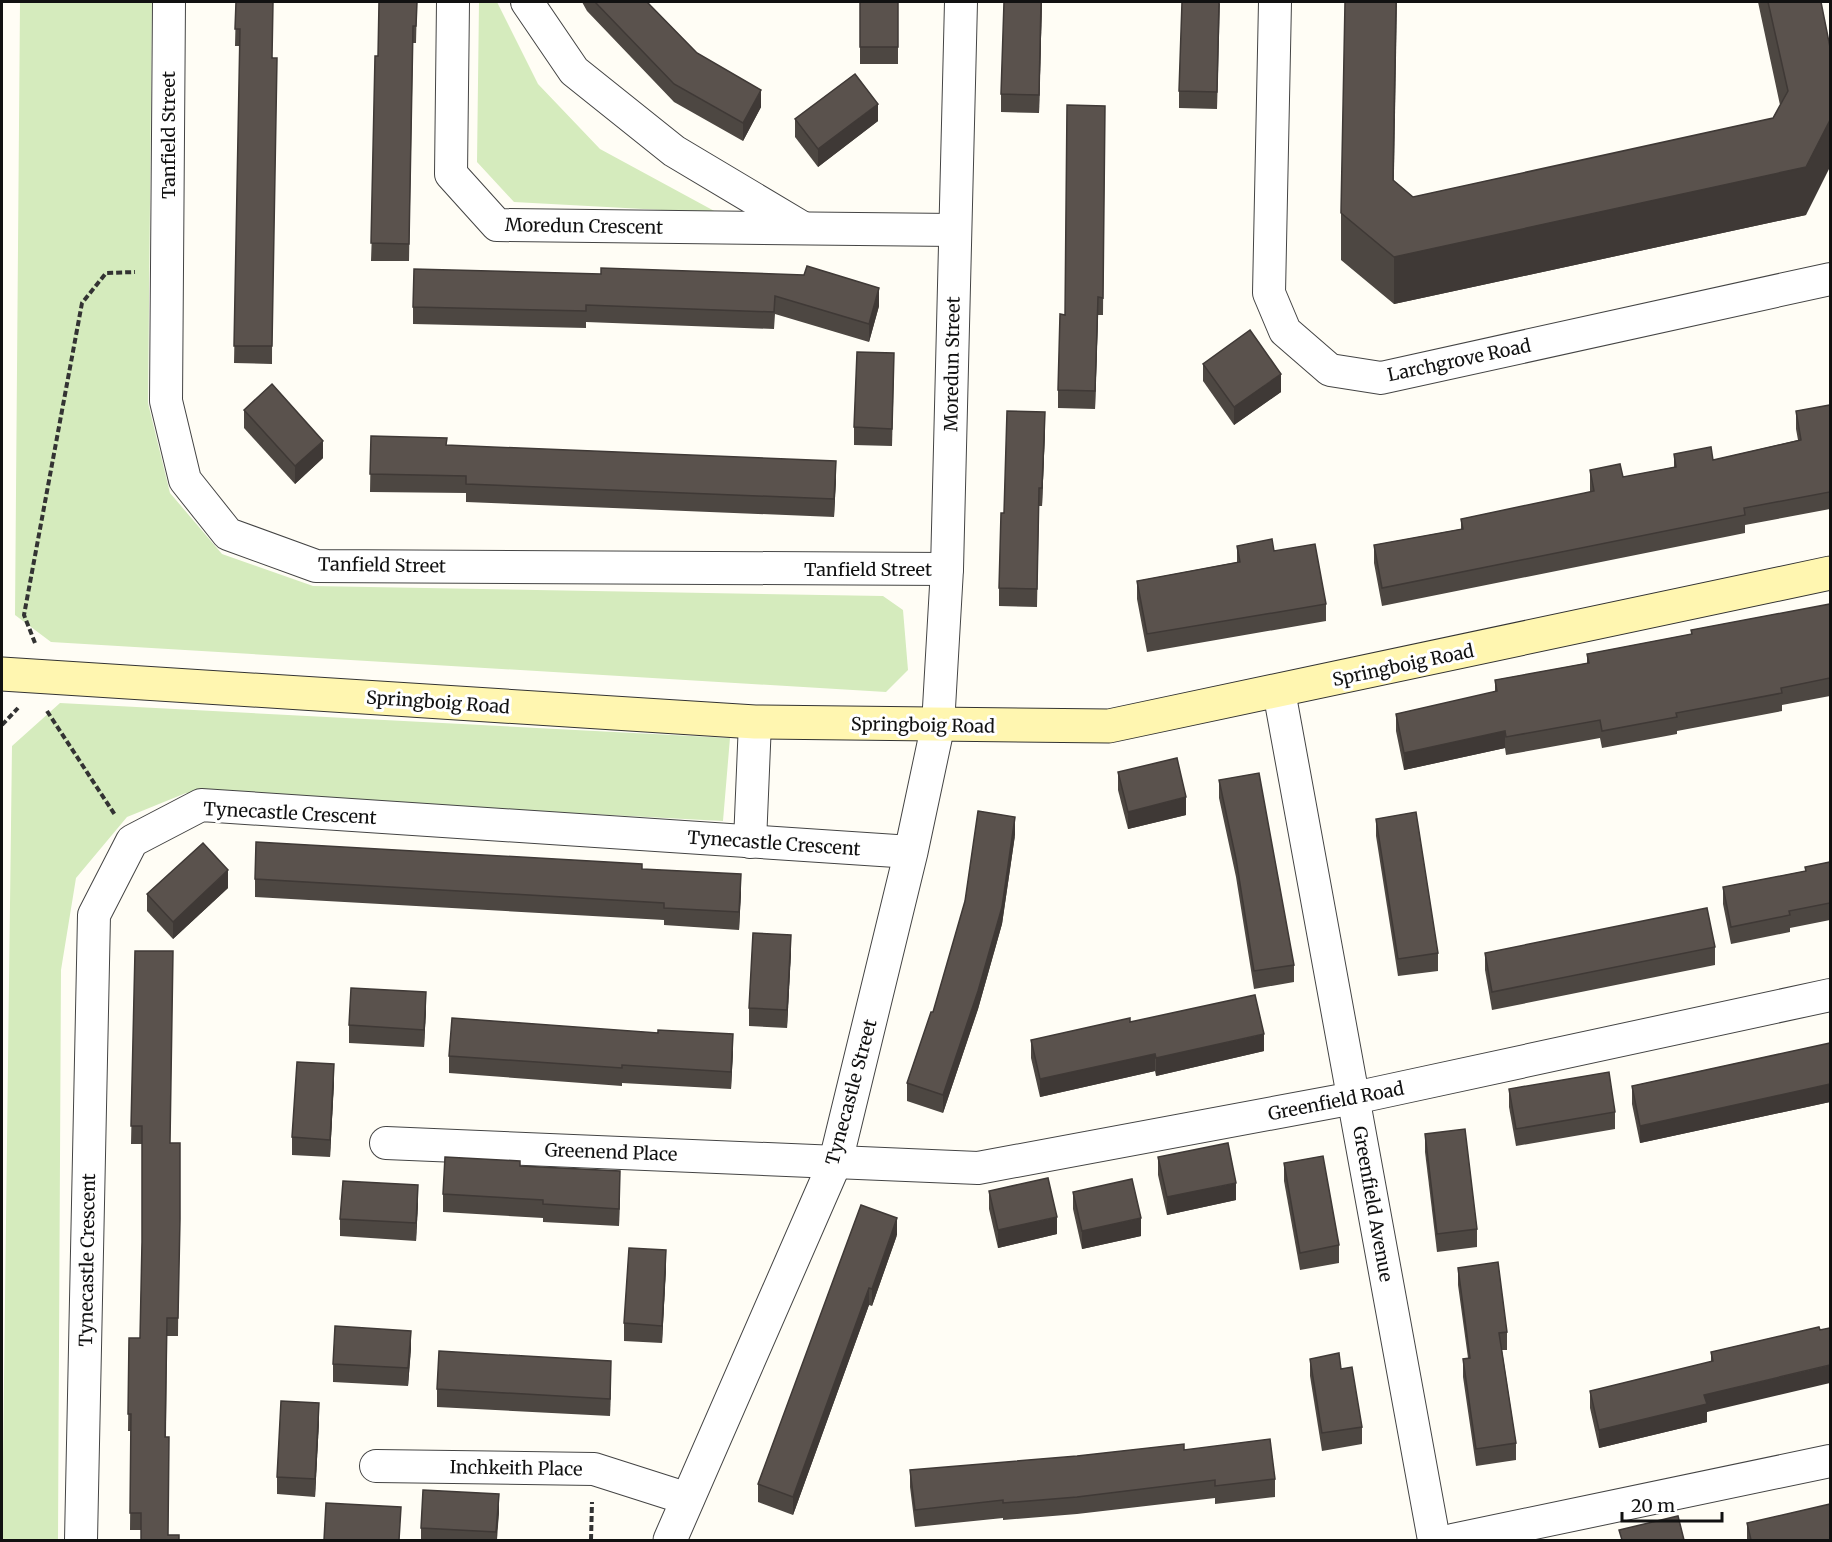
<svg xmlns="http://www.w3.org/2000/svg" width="1832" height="1542" viewBox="0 0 1832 1542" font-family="Merriweather,serif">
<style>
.grass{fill:#d5ebbd}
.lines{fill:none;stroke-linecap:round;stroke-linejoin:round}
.minor-casing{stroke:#444;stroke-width:34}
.tertiary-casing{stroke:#444;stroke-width:35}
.secondary-casing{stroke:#333;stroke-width:35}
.path{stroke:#333;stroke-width:4;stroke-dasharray:6 3;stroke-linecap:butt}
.minor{stroke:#fff;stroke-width:32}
.tertiary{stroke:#fff;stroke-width:33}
.secondary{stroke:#fff6b0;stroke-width:33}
.wall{fill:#4d4742}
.shaded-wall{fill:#3f3936}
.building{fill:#5a524d;stroke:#3f3936;stroke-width:1.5}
.labels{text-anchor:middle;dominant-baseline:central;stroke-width:6;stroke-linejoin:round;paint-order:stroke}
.street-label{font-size:18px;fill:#111;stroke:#fff}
</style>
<rect width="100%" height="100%" fill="#fffdf5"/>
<g class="grass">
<polygon points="20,2 152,2 148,403 170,493 222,554 313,586 883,596 903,610 908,670 886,692 51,642 15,615"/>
<polygon points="479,2 497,2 538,84 600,149 718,213 514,202 477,162"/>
<polygon points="60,703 730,738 723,821 186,793 127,817 76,878 61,970 58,1540 2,1540 12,746"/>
</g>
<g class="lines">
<defs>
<g id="minor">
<polyline points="169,2 166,401 185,480 228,534 316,566 947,569"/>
<polyline points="453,2 451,174 497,225 955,230"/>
<polyline points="527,2 574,71 674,151 803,228"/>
<polyline points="1275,2 1269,293 1285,331 1330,370 1381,378 1830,279"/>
<polyline points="1279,691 1434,1540"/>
<polyline points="938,725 947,569 961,2"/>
<polyline points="750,842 755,722"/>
<polyline points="386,1143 978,1168 1354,1098 1830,995"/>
<polyline points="376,1466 594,1469 688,1499"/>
<polyline points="81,1540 94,915 132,841 201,805 911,852"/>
<polyline points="1453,1540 1830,1461"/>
</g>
<polyline id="tertiary" points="670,1540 836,1160 911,852 938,725"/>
<polyline id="secondary" points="2,674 755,722 1109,726 1830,573"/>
</defs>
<use href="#minor" class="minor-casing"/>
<use href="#tertiary" class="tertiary-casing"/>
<use href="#secondary" class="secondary-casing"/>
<g class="path">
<polyline points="35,643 24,615 82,303 106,273 135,272"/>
<polyline points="47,711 115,815"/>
<polyline points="2,725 18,708"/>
<polyline points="591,1540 592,1502"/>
</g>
<use href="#minor" class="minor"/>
<use href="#tertiary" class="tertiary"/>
<use href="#secondary" class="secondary"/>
</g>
<g class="wall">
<polygon points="236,2 273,58 272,364 234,363 240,46 235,46"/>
<polygon points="417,2 416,43 413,43 409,261 371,261 378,56"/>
<polygon points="582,2 647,2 697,53 761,107 743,141 674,102 587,11"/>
<rect x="860" y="2" width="38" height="62"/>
<polygon points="1042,2 1039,113 1001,112 1001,94"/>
<polygon points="1220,2 1217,109 1179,108 1179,91"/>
<polygon points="1758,2 1821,2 1806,215 1394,304 1341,260 1341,213 1394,181 1413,197 1773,118 1780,105"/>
<polygon points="1105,106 1103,315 1098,315 1095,409 1058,408 1058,390 1065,315"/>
<polygon points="795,119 878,121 818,167 795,137"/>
<polygon points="601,274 879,306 869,342 775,314 774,329 586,322 586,328 413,324 413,307"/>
<polygon points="1203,364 1281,392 1234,425 1203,381"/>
<polygon points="894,370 892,446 854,445 854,427"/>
<polygon points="1830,405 1830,509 1745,525 1745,533 1382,606 1374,563 1374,545 1461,529 1461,519 1590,492 1590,470 1623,477 1674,467 1674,454 1713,460 1798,440 1796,429 1796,411"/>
<polygon points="244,410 323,458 295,484 244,428"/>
<polygon points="1045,430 1042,506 1039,506 1037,607 999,606 999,588 1004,513"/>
<polygon points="371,436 447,445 836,479 834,517 466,502 466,493 370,492"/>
<polygon points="1237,546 1274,551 1326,604 1326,621 1147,652 1137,599 1137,581 1237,562"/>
<polygon points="1830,604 1830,696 1782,705 1782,711 1677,731 1677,734 1602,748 1600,738 1506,755 1505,748 1404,770 1396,731 1396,714 1495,692 1495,680 1587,663 1587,654 1691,634 1691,630"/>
<polygon points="1118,772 1186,815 1128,829 1118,790"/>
<polygon points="1219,780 1294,965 1294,982 1254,989 1236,877 1219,798"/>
<polygon points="1376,819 1438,953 1438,971 1398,976 1376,836"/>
<polygon points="1015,835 1002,924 978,1009 943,1113 907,1101 907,1083 933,1012"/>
<polygon points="1830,862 1830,920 1790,928 1790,932 1731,944 1723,904 1723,887 1805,871 1805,867"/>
<polygon points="642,869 741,892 739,930 664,925 664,920 255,897 255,879"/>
<polygon points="228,888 173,939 147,911 147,894"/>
<polygon points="1715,947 1715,965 1492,1010 1485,970 1485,953"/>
<polygon points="135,951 170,1143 180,1143 178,1336 167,1336 166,1437 168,1535 179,1540 141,1530 130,1530 131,1431 128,1431 129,1338 140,1338 142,1242 142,1144 131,1144"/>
<polygon points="791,952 787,1028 749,1026 749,1008"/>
<polygon points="426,1010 424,1047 349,1043 349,1025"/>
<polygon points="1130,1022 1264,1051 1156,1076 1155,1071 1040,1097 1031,1058 1031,1040"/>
<polygon points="1830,1043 1830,1102 1640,1143 1632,1104 1632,1086"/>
<polygon points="733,1051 731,1089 622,1083 622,1086 449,1073 449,1056"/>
<polygon points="334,1082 330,1157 292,1155 292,1137"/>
<polygon points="1509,1089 1615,1112 1615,1129 1516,1146 1509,1107"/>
<polygon points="1425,1134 1477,1229 1477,1247 1437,1252 1425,1152"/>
<polygon points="1158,1157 1236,1200 1167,1215 1158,1175"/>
<polygon points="1284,1163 1339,1245 1339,1263 1300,1270 1284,1181"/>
<polygon points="520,1166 620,1189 619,1226 543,1222 543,1218 443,1212 443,1194"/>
<polygon points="989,1191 1057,1234 998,1248 989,1209"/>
<polygon points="1073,1192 1141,1236 1082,1249 1073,1209"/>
<polygon points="418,1203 416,1241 340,1236 340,1219"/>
<polygon points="897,1235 872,1306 869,1305 793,1515 758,1502 758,1484"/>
<polygon points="666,1268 662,1343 624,1341 624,1323"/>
<polygon points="1458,1268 1507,1332 1507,1350 1502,1350 1516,1443 1516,1460 1476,1466 1463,1377 1463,1359 1468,1358 1458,1285"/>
<polygon points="1819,1327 1707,1412 1707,1422 1599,1448 1590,1408 1590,1391 1711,1362 1711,1352"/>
<polygon points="411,1348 408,1386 333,1382 333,1364"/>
<polygon points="1310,1359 1341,1369 1362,1427 1362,1444 1322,1451 1310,1376"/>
<polygon points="611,1378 610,1416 437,1407 437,1389"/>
<polygon points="319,1421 315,1497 277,1494 277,1477"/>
<polygon points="1184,1450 1275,1479 1275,1497 1215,1504 1215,1498 1077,1514 1003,1520 1003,1518 915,1527 910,1487 910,1470"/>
<polygon points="499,1512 497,1540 421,1540 421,1528"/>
<polygon points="1747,1523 1830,1540 1747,1540"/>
</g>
<g class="shaded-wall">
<polygon points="1041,2 1042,2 1039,113 1039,95"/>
<polygon points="1396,2 1397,2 1393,228 1393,180"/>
<polygon points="761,90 761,107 743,141 743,123"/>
<polygon points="878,104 878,121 818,167 818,149"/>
<polygon points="1830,120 1830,167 1806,215 1394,304 1394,257"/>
<polygon points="879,288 879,306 869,342 869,324"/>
<polygon points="1098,297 1098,315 1095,409 1095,391"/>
<polygon points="1281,374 1281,392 1234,425 1234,407"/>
<polygon points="1045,412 1045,430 1042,506 1042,488"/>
<polygon points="323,441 323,458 295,484 295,466"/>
<polygon points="836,461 836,479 834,517 834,499"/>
<polygon points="1505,731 1505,748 1404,770 1404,753"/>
<polygon points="1186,797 1186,815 1128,829 1128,812"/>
<polygon points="1015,817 1015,835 1002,924 978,1009 943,1113 943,1095"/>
<polygon points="228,870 228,888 173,939 173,922"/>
<polygon points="741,874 741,892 739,930 739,912"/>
<polygon points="791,935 791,952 787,1028 787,1010"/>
<polygon points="426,992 426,1010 424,1047 424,1030"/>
<polygon points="733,1034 733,1051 731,1089 731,1072"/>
<polygon points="1264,1034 1264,1051 1156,1076 1156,1058"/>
<polygon points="1155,1054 1155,1071 1040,1097 1040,1079"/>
<polygon points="334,1064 334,1082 330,1157 330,1140"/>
<polygon points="1830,1084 1830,1102 1640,1143 1640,1126"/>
<polygon points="620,1171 620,1189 619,1226 619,1209"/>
<polygon points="1236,1183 1236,1200 1167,1215 1167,1197"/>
<polygon points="418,1185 418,1203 416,1241 416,1223"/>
<polygon points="1057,1217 1057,1234 998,1248 998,1230"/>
<polygon points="897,1218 897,1235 872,1306 872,1289"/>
<polygon points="1141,1218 1141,1236 1082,1249 1082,1231"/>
<polygon points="666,1250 666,1268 662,1343 662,1326"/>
<polygon points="869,1288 869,1305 793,1515 793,1497"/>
<polygon points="411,1331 411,1348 408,1386 408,1368"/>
<polygon points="611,1361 611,1378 610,1416 610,1399"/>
<polygon points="1830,1365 1830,1383 1707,1412 1707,1422 1599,1448 1599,1430 1704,1395"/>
<polygon points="319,1403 319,1421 315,1497 315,1479"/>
<polygon points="499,1494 499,1512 496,1540 496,1532"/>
</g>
<g class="building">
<polygon points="236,2 273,2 272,58 277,58 272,346 234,346 240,29 235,29"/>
<polygon points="379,2 417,2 416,26 413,26 409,244 371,243 375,56 378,56"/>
<polygon points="595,2 647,2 697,53 761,90 743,123 674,84"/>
<rect x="860" y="2" width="38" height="45"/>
<polygon points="1004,2 1041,2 1039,95 1001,94"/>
<polygon points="1182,2 1219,2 1217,92 1179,91"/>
<polygon points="1345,2 1396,2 1393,180 1413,197 1773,118 1788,91 1768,2 1821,2 1830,47 1830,120 1806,167 1394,257 1341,213"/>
<polygon points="855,74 878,104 818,149 795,119"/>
<polygon points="1067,105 1105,106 1103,298 1098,297 1095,391 1058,390 1060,314 1065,315"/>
<polygon points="807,266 879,288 869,324 775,296 774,312 586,305 586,311 413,307 414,269 601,274 601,268 804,275"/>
<polygon points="1250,330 1281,374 1234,407 1203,364"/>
<polygon points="857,352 894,353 892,429 854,427"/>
<polygon points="272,384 323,441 295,466 244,410"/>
<polygon points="1830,405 1830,492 1744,508 1745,515 1382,588 1374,545 1463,529 1461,519 1594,491 1590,470 1620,464 1623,477 1676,467 1674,454 1711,447 1713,460 1801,440 1796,411"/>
<polygon points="1007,411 1045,412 1042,488 1039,488 1037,589 999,588 1001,513 1004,513"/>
<polygon points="371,436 447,438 446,445 836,461 834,499 466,484 466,476 370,474"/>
<polygon points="1272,539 1274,551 1315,544 1326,604 1147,634 1137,581 1240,562 1237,546"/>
<polygon points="1830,604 1830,678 1781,688 1782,693 1676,713 1677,717 1602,731 1600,720 1506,737 1505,731 1404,753 1396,714 1497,691 1495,680 1589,663 1587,654 1692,634 1691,630"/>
<polygon points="1177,758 1186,797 1128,812 1118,772"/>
<polygon points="1259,773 1294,965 1254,971 1236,859 1219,780"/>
<polygon points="978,811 1015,817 1002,907 978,991 943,1095 907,1083 931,1012 933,1012 965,901"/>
<polygon points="1416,812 1438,953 1398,959 1376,819"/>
<polygon points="256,842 642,864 642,869 741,874 739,912 664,908 664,903 255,879"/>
<polygon points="203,843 228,870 173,922 147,894"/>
<polygon points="1830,862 1830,903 1789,911 1790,915 1731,927 1723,887 1806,871 1805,867"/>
<polygon points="1707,908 1715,947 1492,992 1485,953"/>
<polygon points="753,933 791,935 787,1010 749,1008"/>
<polygon points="135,951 173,951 170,1143 180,1143 180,1219 178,1318 167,1318 165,1437 169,1437 168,1535 179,1535 179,1540 141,1540 141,1513 130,1513 131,1414 128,1414 129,1338 140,1338 142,1242 142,1126 131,1126"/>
<polygon points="351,988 426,992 424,1030 349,1025"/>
<polygon points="1255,995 1264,1034 1156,1058 1155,1054 1040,1079 1031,1040 1130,1018 1130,1022"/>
<polygon points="452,1018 658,1033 658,1030 733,1034 731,1072 622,1065 622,1068 449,1056"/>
<polygon points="1830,1043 1830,1084 1640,1126 1632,1086"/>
<polygon points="297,1062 334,1064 330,1140 292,1137"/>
<polygon points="1609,1072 1615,1112 1516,1129 1509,1089"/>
<polygon points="1465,1129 1477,1229 1437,1234 1425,1134"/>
<polygon points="1228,1143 1236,1183 1167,1197 1158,1157"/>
<polygon points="1323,1156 1339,1245 1300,1253 1284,1163"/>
<polygon points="445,1157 520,1161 520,1166 620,1171 619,1209 543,1204 543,1200 443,1194"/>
<polygon points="1048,1178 1057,1217 998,1230 989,1191"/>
<polygon points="1132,1179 1141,1218 1082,1231 1073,1192"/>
<polygon points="343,1181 418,1185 416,1223 340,1219"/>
<polygon points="861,1205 897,1218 872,1289 869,1288 793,1497 758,1484"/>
<polygon points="629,1248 666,1250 662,1326 624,1323"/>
<polygon points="1498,1262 1507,1332 1499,1333 1516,1443 1476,1449 1463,1359 1470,1358 1458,1268"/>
<polygon points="335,1326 411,1331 408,1368 333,1364"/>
<polygon points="1819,1327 1820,1330 1830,1328 1830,1365 1704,1395 1707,1404 1599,1430 1590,1391 1713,1361 1711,1352"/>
<polygon points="439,1351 611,1361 610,1399 437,1389"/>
<polygon points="1339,1353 1341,1369 1352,1367 1362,1427 1322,1433 1310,1359"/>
<polygon points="281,1401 319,1403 315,1479 277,1477"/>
<polygon points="1270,1439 1275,1479 1215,1486 1215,1480 1077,1497 1003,1503 1003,1500 915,1510 910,1470 1077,1456 1184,1444 1184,1450"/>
<polygon points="423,1490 499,1494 496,1532 421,1528"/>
<polygon points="326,1503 401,1507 399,1540 324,1540"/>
<polygon points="1830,1504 1830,1540 1751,1540 1747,1523"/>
<polygon points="1678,1516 1684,1540 1622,1540 1619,1530"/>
</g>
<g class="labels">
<g class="street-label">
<text transform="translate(168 135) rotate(-90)">Tanfield Street</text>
<text transform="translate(584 226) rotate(1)">Moredun Crescent</text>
<text transform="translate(1459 360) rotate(-12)">Larchgrove Road</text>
<text transform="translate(952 364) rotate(-89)">Moredun Street</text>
<text transform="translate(382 565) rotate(1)">Tanfield Street</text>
<text x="868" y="569">Tanfield Street</text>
<text transform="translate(1403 665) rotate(-12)">Springboig Road</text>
<text transform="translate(438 702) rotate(4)">Springboig Road</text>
<text transform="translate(923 725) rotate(1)">Springboig Road</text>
<text transform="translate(290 813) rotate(3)">Tynecastle Crescent</text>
<text transform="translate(774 843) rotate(4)">Tynecastle Crescent</text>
<text transform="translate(851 1092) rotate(-75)">Tynecastle Street</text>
<text transform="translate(1336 1101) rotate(-11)">Greenfield Road</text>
<text transform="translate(611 1152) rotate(2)">Greenend Place</text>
<text transform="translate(1373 1204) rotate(80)">Greenfield Avenue</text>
<text transform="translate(87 1260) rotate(-89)">Tynecastle Crescent</text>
<text transform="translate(516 1468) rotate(1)">Inchkeith Place</text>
</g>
</g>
<rect width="1832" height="1542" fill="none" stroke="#111111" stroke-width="6"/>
<path d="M1622 1512v9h100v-9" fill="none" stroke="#111111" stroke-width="3"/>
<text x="1631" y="1512" font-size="18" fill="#111111" stroke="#ffffff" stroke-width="4.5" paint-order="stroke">20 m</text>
</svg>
